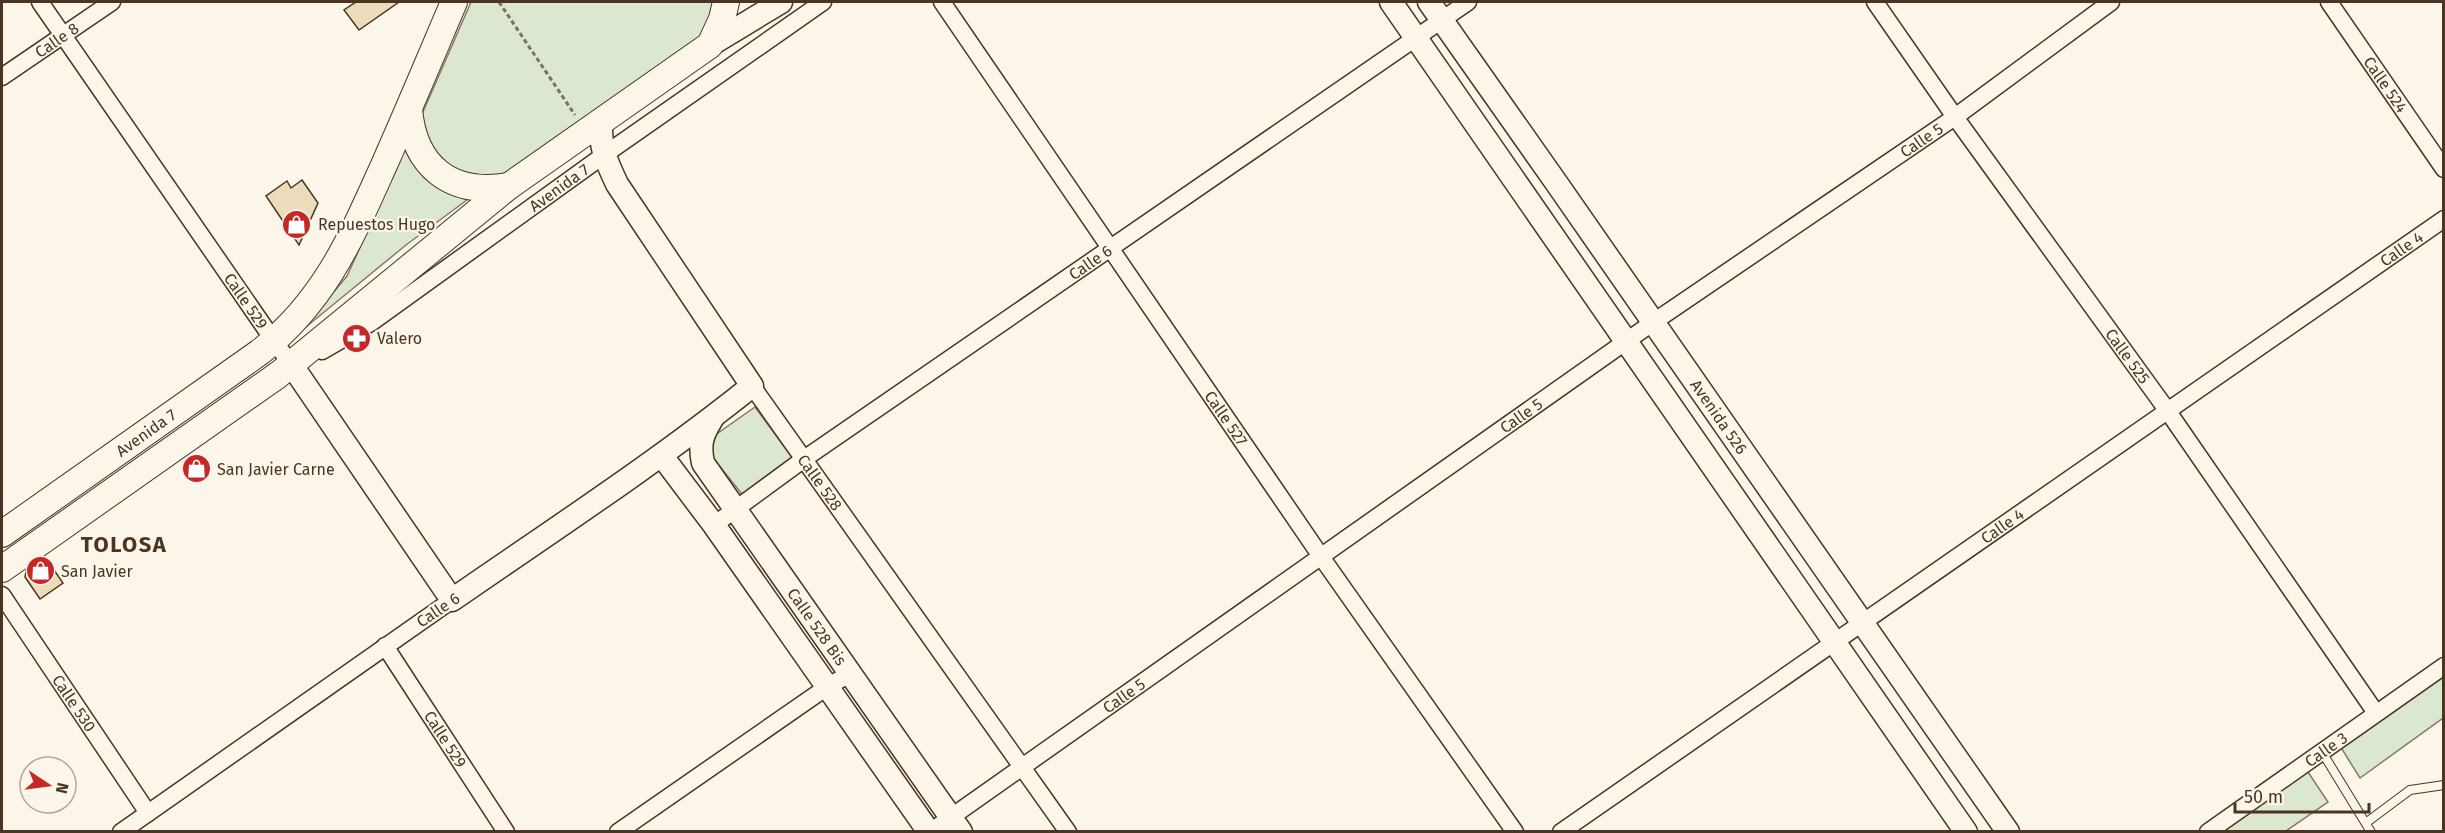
<svg xmlns="http://www.w3.org/2000/svg" width="2445" height="833" viewBox="0 0 2445 833" font-family="'Fira Sans',sans-serif">
<style>
.green{fill:#dce7d0;stroke:#887966;stroke-width:1.5}
.building{fill:#ecdcbc;stroke:#4a3520;stroke-width:1.5}
.lines{fill:none;stroke-linecap:round;stroke-linejoin:round}
.lane-casing{stroke:#4a3520;stroke-width:10}
.street-casing{stroke:#4a3520;stroke-width:19}
.secondary-casing{stroke:#4a3520;stroke-width:25}
.primary-casing{stroke:#4a3520;stroke-width:28}
.path{stroke:#7f6f5c;stroke-width:3;stroke-dasharray:4.5 3;stroke-linecap:butt}
.lane{stroke:#fbf6e9;stroke-width:8}
.street{stroke:#fbf6e9;stroke-width:16}
.secondary{stroke:#fbf6e9;stroke-width:22}
.primary{stroke:#fbf6e9;stroke-width:26}
.labels{text-anchor:middle;dominant-baseline:central;stroke-width:4.5;stroke-linejoin:round;paint-order:stroke}
.street-label{font-size:16px;fill:#4a3520;stroke:#fbf6e9}
.poi-label{font-size:16px;fill:#4a3520;stroke:#fbf6e9;text-anchor:start}
.district-label{font-size:22px;font-weight:bold;letter-spacing:1.5px;fill:#4a3520;stroke:#fbf6e9}
</style>
<rect width="100%" height="100%" fill="#fbf6e9"/>
<g class="green">
<polygon points="471,2 718,2 706,32 501,177 458,173 428,150 419,121"/>
<polygon points="407,144 475,194 406,245 301,331 347,276"/>
<polygon points="755,407 794,460 745,498 710,454 711,438"/>
<polygon points="2443,671 2443,718 2360,778 2340,746"/>
<polygon points="2306,769 2328,802 2286,831 2214,832"/>
</g>
<g class="building">
<polygon points="356,2 399,2 359,30 344,10"/>
<polygon points="302,180 318,203 299,245 266,196 287,181 291,188"/>
<polygon points="43,554 63,583 40,599 25,577 27,566"/>
</g>
<g class="lines">
<defs>
<g id="lane">
<polyline points="2322,752 2371,832"/>
<polyline points="2367,822 2410,790 2444,785"/>
</g>
<g id="street">
<path id="s1" d="M40,2L274,341L291,364L299,361"/>
<path id="s2" d="M942,2L1322,558L1515,832"/>
<path id="s3" d="M1875,2L1955,117L2167,410L2376,713"/>
<path id="s4" d="M2329,2L2444,169"/>
<path id="s5" d="M2,77L112,2"/>
<path id="s6" d="M322,351L372,322L604,155L823,2"/>
<path id="s7" d="M752,386L1068,832"/>
<path id="s8" d="M714,525L804,459L1468,2"/>
<path id="s9" d="M2,595L148,813"/>
<path id="s10" d="M385,646L506,832"/>
<polyline points="121,832 452,600"/>
<polyline points="618,832 827,687 851,673"/>
<path id="s11" d="M930,832L1655,321L1955,117L2111,2"/>
<path id="s12" d="M1561,832L2444,219"/>
<path id="s13" d="M2208,832L2444,666"/>
</g>
<g id="secondary">
<polyline points="1391,2 1966,832"/>
<path id="s14" d="M1429,2C1624,277 1814,555 2008,832"/>
<polyline points="710,45 781,2"/>
<path d="M291,364L452,600C553,530 656,463 752,386L617,184C607,163 598,144 602,120"/>
<path id="s15" d="M712,419C702,435 699,444 703,463L961,832"/>
<polyline points="662,456 714,525 929,832"/>
</g>
<g id="primary">
<path d="M409,109C414,167 451,196 509,186"/>
<path id="s16" d="M2,534L260,352C325,301 351,238 384,165C408,111 431,56 454,2"/>
<polyline points="2,569 278,375 509,186 710,45 722,19 726,2"/>
</g>
</defs>
<use href="#lane" class="lane-casing"/>
<use href="#street" class="street-casing"/>
<use href="#secondary" class="secondary-casing"/>
<use href="#primary" class="primary-casing"/>
<polyline class="path" points="499,2 575,115"/>
<use href="#lane" class="lane"/>
<use href="#street" class="street"/>
<use href="#secondary" class="secondary"/>
<use href="#primary" class="primary"/>
</g>
<defs>
<symbol id="shop-disc" viewBox="-11 -11 22 22"><circle r="9.5" fill="#c62828" stroke="#fbf6e9"/><path d="M-5-2.5h2.3a2.7 3.5 0 0 1 5.4 0H5L5.5 6h-11ZM-1.5-2.5h3a1.5 2.3 0 0 0-3 0Z" fill="#fff"/></symbol>
<symbol id="pharmacy-disc" viewBox="-11 -11 22 22"><circle r="9.5" fill="#c62828" stroke="#fbf6e9"/><path d="M-2-6h4v4h4v4h-4v4h-4v-4h-4v-4h4Z" fill="#fff"/></symbol>
</defs>
<g fill-rule="evenodd">
<use href="#shop-disc" x="280" y="208" width="33" height="33"/>
<use href="#pharmacy-disc" x="340" y="322" width="33" height="33"/>
<use href="#shop-disc" x="180" y="452" width="33" height="33"/>
<use href="#shop-disc" x="24" y="554" width="33" height="33"/>
</g>
<g class="labels">
<g class="street-label">
<text stroke="none"><textPath href="#s5" startOffset="66">Calle 8</textPath></text>
<text stroke="none"><textPath href="#s4" startOffset="100">Calle 524</textPath></text>
<text stroke="none"><textPath href="#s11" startOffset="1209">Calle 5</textPath></text>
<text stroke="none"><textPath href="#s6" startOffset="288">Avenida 7</textPath></text>
<text stroke="none"><textPath href="#s12" startOffset="1023">Calle 4</textPath></text>
<text stroke="none"><textPath href="#s8" startOffset="459">Calle 6</textPath></text>
<text stroke="none"><textPath href="#s1" startOffset="363">Calle 529</textPath></text>
<text stroke="none"><textPath href="#s3" startOffset="435">Calle 525</textPath></text>
<text stroke="none"><textPath href="#s14" startOffset="506">Avenida 526</textPath></text>
<text stroke="none"><textPath href="#s11" startOffset="723">Calle 5</textPath></text>
<text stroke="none"><textPath href="#s2" startOffset="504">Calle 527</textPath></text>
<text stroke="none"><textPath href="#s16" startOffset="176">Avenida 7</textPath></text>
<text stroke="none"><textPath href="#s7" startOffset="118">Calle 528</textPath></text>
<text stroke="none"><textPath href="#s12" startOffset="537">Calle 4</textPath></text>
<text transform="translate(438 610) rotate(-34)">Calle 6</text>
<text stroke="none"><textPath href="#s15" startOffset="246">Calle 528 Bis</textPath></text>
<text stroke="none"><textPath href="#s11" startOffset="237">Calle 5</textPath></text>
<text stroke="none"><textPath href="#s9" startOffset="130">Calle 530</textPath></text>
<text stroke="none"><textPath href="#s10" startOffset="111">Calle 529</textPath></text>
<text stroke="none"><textPath href="#s13" startOffset="144">Calle 3</textPath></text>
</g>
<g class="poi-label">
<text x="318" y="224">Repuestos Hugo</text>
<text x="377" y="338">Valero</text>
<text x="217" y="469">San Javier Carne</text>
<text x="61" y="571">San Javier</text>
</g>
<g class="district-label">
<text x="124" y="544">TOLOSA</text>
</g>
</g>
<rect width="2445" height="833" fill="none" stroke="#4a3520" stroke-width="6"/>
<g transform="translate(48 785) rotate(103)"><circle r="28" fill="#fbf6e9" stroke="#b4a999" stroke-width="1.5"/>
<path d="M0-4.5L10 22L0 15L-10 22Z" fill="#c62828"/>
<text y="-9" font-size="16" font-weight="bold" text-anchor="middle" fill="#4a3520">N</text>
</g>
<path d="M2235 803v9h134v-9" fill="none" stroke="#4a3520" stroke-width="3"/>
<text x="2244" y="803" font-size="18" fill="#4a3520" stroke="#fbf6e9" stroke-width="4.5" paint-order="stroke">50 m</text>
</svg>
